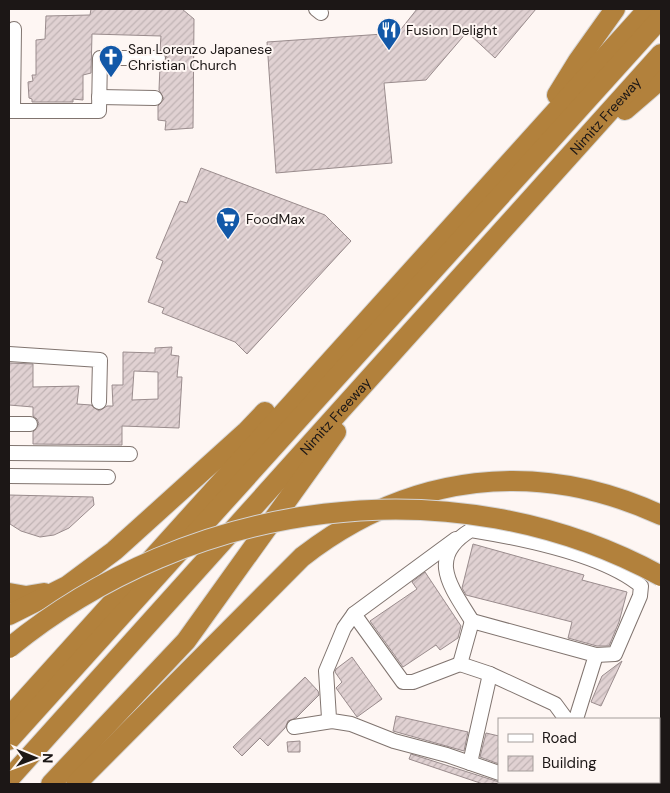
<svg xmlns="http://www.w3.org/2000/svg" width="670" height="793" viewBox="0 0 670 793" font-family="'DM Sans',sans-serif">
<style>
.building{fill:url(#building-hatch);stroke:#9a8c8d;fill-rule:evenodd}
.lines{fill:none;stroke-linecap:round;stroke-linejoin:round}
.minor-casing{stroke:#80746f;stroke-width:16}
.highway-casing{stroke:#d6d5d5;stroke-width:22}
.minor{stroke:#fff;stroke-width:14}
.highway{stroke:#b2813c;stroke-width:20}
.highway-bridge-casing{stroke:#d6d5d5;stroke-width:22;stroke-linecap:butt}
.highway-bridge{stroke:#b2813c;stroke-width:20}
.labels{text-anchor:middle;dominant-baseline:central;stroke-width:4;stroke-linejoin:round;paint-order:stroke}
.poi-label{font-size:14px;fill:#1c1716;stroke:#fef6f3;text-anchor:start}
.street-label{font-size:14px;fill:#1c1716;stroke:#fef6f3}
</style>
<defs>
<pattern id="building-hatch" width="6" height="6" patternUnits="userSpaceOnUse" patternTransform="scale(1.25)"><rect width="6" height="6" fill="#e0d1d2"/><path d="M-1 1l2-2M0 6l6-6M5 7l2-2" fill="none" stroke="#c0b3b4"/></pattern>
</defs>
<rect width="100%" height="100%" fill="#fef6f3"/>
<g class="building">
<polygon points="91,9 182,9 194,19 193,128 165,130 166,121 158,120 158,106 164,99 159,90 160,66 165,63 167,58 165,53 160,50 161,36 92,34 91,73 83,75 83,100 73,99 73,102 32,102 32,99 29,98 28,82 33,81 32,75 36,75 36,40 45,39 46,16 90,15"/>
<polygon points="417,9 536,9 495,58 467,32 426,80 384,83 392,163 276,173 267,42 398,33"/>
<polygon points="201,168 325,215 351,241 247,354 235,342 162,313 164,308 148,302 163,261 156,258 180,201 187,203"/>
<path d="M172,347L171,355L179,356L177,377H182L179,428L122,426V445L33,444V432L39,424L37,419L33,416V407L9,405V363L33,364V387L79,386L77,404L91,405L99,411L107,406H113L112,385H123V352L155,353V348ZM134,371L158,372V399L132,400Z"/>
<polygon points="9,495 93,497 94,505 69,528 54,535 40,537 21,531 10,524"/>
<polygon points="473,544 584,575 582,580 627,592 619,622 609,646 597,646 568,638 572,622 466,595 462,588"/>
<polygon points="425,572 461,626 458,638 440,650 436,645 403,667 370,621 417,589 412,582"/>
<polygon points="352,657 382,699 357,717 336,688 342,682 335,672 336,669"/>
<polygon points="622,661 601,706 591,702 602,676"/>
<polygon points="305,677 318,691 319,695 296,718 288,721 285,728 268,746 260,738 242,756 233,747"/>
<polygon points="396,716 468,732 464,751 393,731"/>
<polygon points="486,733 499,736 499,764 480,757"/>
<polygon points="300,741 300,752 288,752 287,742"/>
<polygon points="411,754 499,782 499,784 483,784 409,759"/>
</g>
<g class="lines">
<defs>
<g id="minor">
<polyline points="316,9 321,13"/>
<polyline points="99,97 155,98"/>
<polyline points="13,110 14,29"/>
<polyline points="9,111 99,111 100,58 158,58"/>
<polyline points="9,354 100,360 99,402"/>
<polyline points="9,424 30,424"/>
<polyline points="9,453 130,454"/>
<polyline points="9,476 108,477"/>
<polyline points="456,539 354,614 344,628 326,671 329,718 332,721 351,724 394,741 447,755 499,773"/>
<polyline points="354,614 403,682 413,682 460,664"/>
<path d="M472,621C451,587 426,557 471,530C520,538 603,554 641,586L640,596L615,654L596,655"/>
<polyline points="566,719 555,704 490,674 460,664 472,621 596,655 576,719"/>
<polyline points="294,727 332,721"/>
<polyline points="470,763 490,674"/>
<polyline points="521,782 528,784"/>
<polyline points="573,782 573,784"/>
</g>
<g id="highway">
<polyline points="557,95 578,61 615,9"/>
<polyline points="625,110 661,79"/>
<polyline points="9,593 26,596 44,593"/>
<polyline points="9,615 67,586 114,551 247,431 265,412"/>
<polyline points="9,717 648,9"/>
<polyline points="9,740 661,18"/>
<path id="s1" d="M9,779L661,54"/>
<polyline points="51,784 186,641 336,432"/>
<path d="M76,784L302,557C410,473 537,458 661,515"/>
</g>
</defs>
<use href="#minor" class="minor-casing"/>
<use href="#highway" class="highway-casing"/>
<use href="#minor" class="minor"/>
<use href="#highway" class="highway"/>
<defs>
<path id="highway-bridge" d="M9,648C190,500 452,462 661,576"/>
</defs>
<use href="#highway-bridge" class="highway-bridge-casing"/>
<use href="#highway-bridge" class="highway-bridge"/>
</g>
<defs>
<symbol id="restaurant-pin" viewBox="-11 -11 22 30"><path d="M0 17L-7.5 6A9.5 9.5 0 1 1 7.5 6Z" fill="#1258a8" stroke="#fef6f3"/><path d="M-5-6h1v4h1v-4h1v4h1v-4h1v5L-1.5 .5V6h-2V.5L-5-1ZM5-6V6H3V1.5H1.5Q1.5-4 5-6Z" fill="#fff"/></symbol>
<symbol id="church-pin" viewBox="-11 -11 22 30"><path d="M0 17L-7.5 6A9.5 9.5 0 1 1 7.5 6Z" fill="#1258a8" stroke="#fef6f3"/><path d="M-1.2-6h2.4v3.5h3.3v2.4h-3.3V6h-2.4V-.1h-3.3v-2.4h3.3Z" fill="#fff"/></symbol>
<symbol id="supermarket-pin" viewBox="-11 -11 22 30"><path d="M0 17L-7.5 6A9.5 9.5 0 1 1 7.5 6Z" fill="#1258a8" stroke="#fef6f3"/><path d="M-6-5.5h2.5l.6 2H6L4.5 2H-2.5L-4.4-4H-6ZM-1.5 3.2a1.3 1.3 0 1 0 .1 0ZM3 3.2a1.3 1.3 0 1 0 .1 0Z" fill="#fff"/></symbol>
</defs>
<g fill-rule="evenodd">
<use href="#restaurant-pin" x="375" y="16" width="28" height="38"/>
<use href="#church-pin" x="97" y="43" width="28" height="38"/>
<use href="#supermarket-pin" x="214" y="205" width="28" height="38"/>
</g>
<g class="labels">
<g class="poi-label">
<text x="406" y="30">Fusion Delight</text>
<text x="128" y="49">San Lorenzo Japanese<tspan x="128" dy="16">Christian Church</tspan></text>
<text x="246" y="219">FoodMax</text>
</g>
<g class="street-label">
<text stroke="none"><textPath href="#s1" startOffset="892">Nimitz Freeway</textPath></text>
<text stroke="none"><textPath href="#s1" startOffset="488">Nimitz Freeway</textPath></text>
</g>
</g>
<rect width="670" height="793" fill="none" stroke="#1c1716" stroke-width="20"/>
<rect x="498" y="718" width="162" height="65" fill="#fef6f3" stroke="#a49d9b"/>
<rect x="508" y="734" width="25" height="8" fill="#ffffff" stroke="#a49d9b"/>
<text x="542" y="743" font-size="15" fill="#1c1716">Road</text>
<rect x="508" y="756" width="25" height="15" fill="url(#building-hatch)" stroke="#a49d9b"/>
<text x="542" y="768" font-size="15" fill="#1c1716">Building</text>
<g transform="translate(35 758) rotate(91)" stroke="#fef6f3" stroke-width="4" paint-order="stroke">
<path d="M0-4L9 19L0 12L-9 19Z" fill="#1c1716"/>
<text y="-8" font-size="14" font-weight="bold" text-anchor="middle" fill="#1c1716">N</text>
</g>
</svg>
